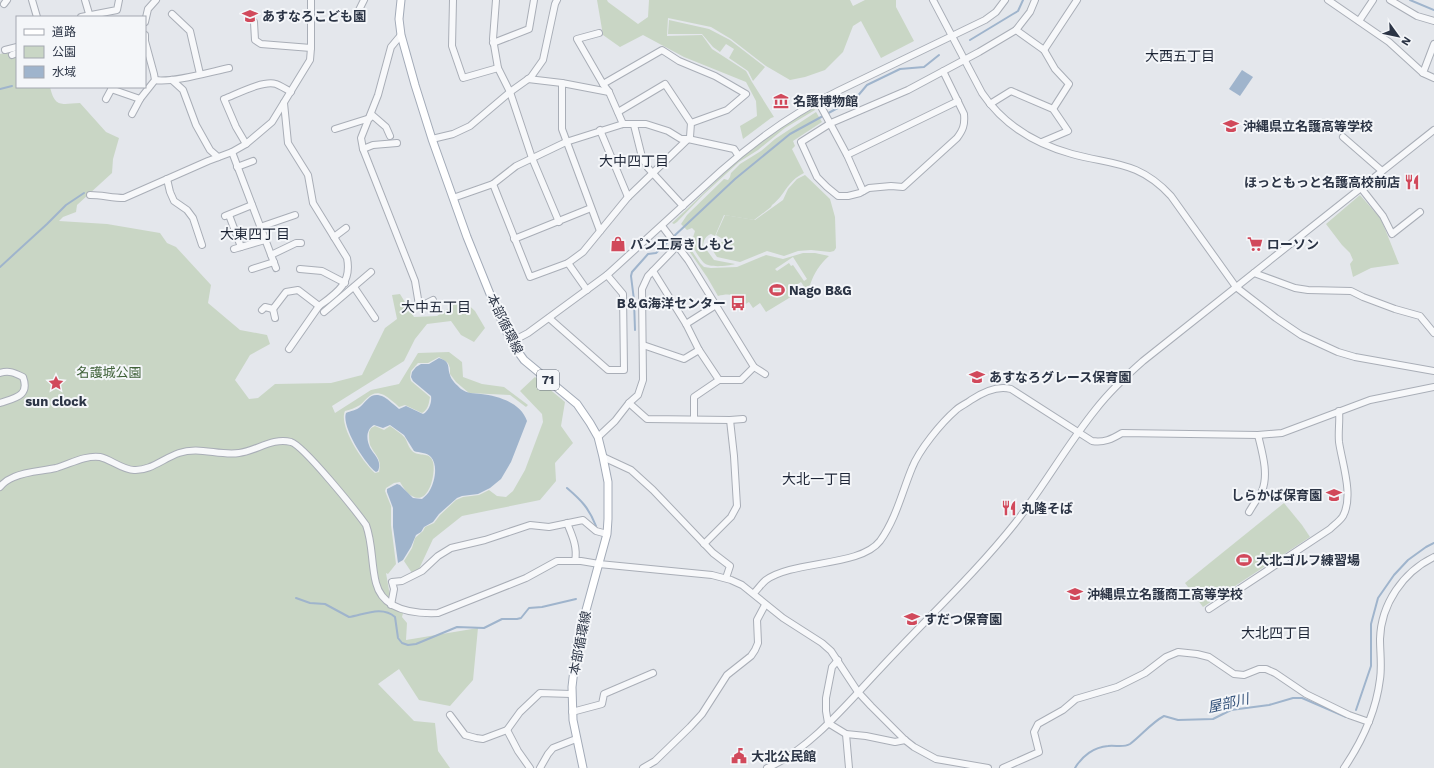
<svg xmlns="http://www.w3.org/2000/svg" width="1434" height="768" viewBox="0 0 1434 768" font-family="'Work Sans','Noto Sans JP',sans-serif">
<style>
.green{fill:#c9d6c5;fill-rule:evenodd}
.water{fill:#9fb4cc}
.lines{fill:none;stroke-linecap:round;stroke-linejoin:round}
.stream{stroke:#9fb4cc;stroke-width:2}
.minor-casing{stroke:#a9aeb7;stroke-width:8}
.major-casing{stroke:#a3abb8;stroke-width:9}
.minor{stroke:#f7f8fa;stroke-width:6}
.major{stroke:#fff;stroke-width:7}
.labels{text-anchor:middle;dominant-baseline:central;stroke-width:4;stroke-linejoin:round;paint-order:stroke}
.shield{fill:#f4f6f9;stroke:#676e7b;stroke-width:1}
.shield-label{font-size:12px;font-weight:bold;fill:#2b3445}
.poi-label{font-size:13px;font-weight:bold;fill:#2b3445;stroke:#f4f6f9;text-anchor:start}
.street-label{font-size:13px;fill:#2b3445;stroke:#f4f6f9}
.park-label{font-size:13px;fill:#3f6138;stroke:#f4f6f9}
.neighbourhood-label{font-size:14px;fill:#1d2536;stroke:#f4f6f9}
.water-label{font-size:14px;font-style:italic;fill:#34527a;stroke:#f4f6f9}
</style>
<rect width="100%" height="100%" fill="#e4e7ec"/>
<g class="green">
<polygon points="597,0 607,0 608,2 638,24 648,17 649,0 850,0 853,6 865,0 896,0 896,7 914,41 881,58 861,21 853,26 843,52 825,70 805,77 790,80 766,66 731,39 711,27 668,18 667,36 702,35 712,49 746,71 752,82 774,117 771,118 743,139 740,126 757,116 756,101 746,82 684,57 643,35 620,47 603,35"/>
<polygon points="669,20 709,29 730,40 765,67 753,81 748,71 729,58 734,49 726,44 720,52 713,47 702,34 668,34"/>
<path d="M17,50V87H50C55,108 61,104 80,103L106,132L119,138L113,159L112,173L77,205L76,212L63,217L59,221L107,224L160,233L167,243L176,247L211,285L208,303L240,330L267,335L270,344L250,355L235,380L249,399L258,398L275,384L331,383L362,375L385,328L397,319L392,295L400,294L414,317L437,316L462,299L475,311L485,328L474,342L461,335L451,321L427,324L415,339L404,361L332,406L335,413L371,390L399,384L418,353L449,352L462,362L463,377L482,384L504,387L528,405L526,407L510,395L469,393L456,382L450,374V368L448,363L439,357L428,363H418L411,371L410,377L411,381L430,397C429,403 428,410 422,413L405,405L399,407C395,403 389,398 384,395C372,389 367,399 360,405C355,408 350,410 345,411C338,426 364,464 375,473L379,472C382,458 376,457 370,445C369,441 369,436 369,432L371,428L375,426L384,430L390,426C395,430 401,433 405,438C408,443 409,450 415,453C421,456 430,452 433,462C436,473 429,506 412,496C407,494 403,487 400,482L394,483L386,488L385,491L391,506V525L396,564L388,574L386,573L390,596L383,602L390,608L403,613L402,617L407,623L406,640L478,628L473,680L450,706L419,700L399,669L378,684L414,721L435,723L438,751L450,768H0V54Z"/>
<path d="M814,108L815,110L785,128L758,150L739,162L703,195L677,222L674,224L672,223C693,204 713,183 734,164C758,143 785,124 814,108Z"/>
<path d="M816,112L822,122L793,141L795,146L792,149L804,173C786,182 786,194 772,205L771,207L754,220L724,215L715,236L711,234C706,236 704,239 703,245L714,260L735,264C728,266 710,268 704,263C699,258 695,250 691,244L695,231L692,228L687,230L681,224L687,215L724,179L728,180L730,177L731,173L740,164L761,151L775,139Z"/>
<polygon points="805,175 830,199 835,217 836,248 834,251 830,252 811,250 798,251 784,256 767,251 740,262 717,257 711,248 716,242 728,242 716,235 725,215 755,220 783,200 788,189 797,179"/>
<polygon points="1360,195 1381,219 1399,264 1371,268 1353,277 1350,264 1353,260 1350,253 1342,245 1326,224"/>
<path d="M682,236L700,263L704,267L711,268L737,267L766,255L783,259L803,253H815L829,256C820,264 814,273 810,285L805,288L801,282L795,286L799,292L766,312L760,303L753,308L749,302L744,305C738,294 729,293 718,296L707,277L680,238ZM793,257L807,279L804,281L793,265L791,266L789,263L777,271L775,269Z"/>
<polygon points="535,377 565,402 561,426 573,443 555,463 556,481 540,500 462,516 433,539 419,569 412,573 404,561 412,548 415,538 423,531 425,527 434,523 440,515 456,500 463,497 479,495 489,490 497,496 506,497 513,491 525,470 543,422 542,414 520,391"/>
<polygon points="1284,503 1302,525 1310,537 1203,607 1185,583"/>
</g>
<g class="water">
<polygon points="1242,70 1253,77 1240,96 1229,89"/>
<path d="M439,358C451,362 447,366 450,375C451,380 457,385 461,389C468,394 473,393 481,394C499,396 521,403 527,421L511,462L501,479L490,488L478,494L462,496L457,498L439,514L433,522L424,527L421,532L416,535L411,547L403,560L398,563L393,527V508L387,492V489L397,484L400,485L413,498L422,499C425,496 428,494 430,490C435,481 438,465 431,457C427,452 419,453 414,451L404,435L390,425L383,428L374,425C367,429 366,437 369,445C371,453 383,459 378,471L376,472C365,464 341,426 346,413C350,411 357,410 360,407C368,400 371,391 384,397C389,400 394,405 399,409L406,406L423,414C429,411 432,402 431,396L413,381L411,377L412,372L416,367L421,364H429Z"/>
</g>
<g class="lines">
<g class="stream">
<polyline points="1410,0 1434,10"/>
<polyline points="970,40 1013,14 1018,11 1023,0"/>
<polyline points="0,89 12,86"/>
<polyline points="0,267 47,224 66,205 84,193"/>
<polyline points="635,330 634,300 631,276 632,272 648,254 656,253 735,179 790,134 856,98 867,85 900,69 924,67 939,55"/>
<path d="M567,488C581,500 589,508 596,526"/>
<path d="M296,598L310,603L325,604L349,617C363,615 382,605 395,617L398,638L402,643L408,645L416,644L457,627L484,628L502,619H517L521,618L529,608L542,607L576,599"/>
<polyline points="1356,710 1371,666 1371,624 1378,598 1394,575 1408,560 1426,547 1434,543"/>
<path d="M1075,768C1082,756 1094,747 1108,746C1116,745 1123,748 1130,744C1142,735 1151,723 1164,716L1178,720L1213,719L1231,710L1269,705L1293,698H1302L1346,717"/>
</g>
<defs>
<g id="minor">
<polyline points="32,0 37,17"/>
<polyline points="85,0 90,17"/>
<polyline points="453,0 452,46 463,78 498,68"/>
<polyline points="496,0 493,39 498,68 510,92 532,158 559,222"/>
<path d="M933,0L982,93C1003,124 1035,144 1072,154C1113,165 1139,161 1171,196L1236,287L1276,318L1301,335L1338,352L1355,357L1434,371"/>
<polyline points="1328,0 1389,42 1423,73 1434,78"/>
<polyline points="1390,0 1417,16 1434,21"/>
<polyline points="4,4 7,0"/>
<polyline points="358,12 364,0"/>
<polyline points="172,14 190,31 200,74"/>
<polyline points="81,17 117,10 119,0"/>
<polyline points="1359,21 1373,0"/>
<polyline points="145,22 148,9 156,0"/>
<polyline points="254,22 255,40 261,44 311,48"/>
<polyline points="1016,30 1044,50 1055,69 1069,84 1053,109"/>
<polyline points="599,33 577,39 603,84 609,92 623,124"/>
<polyline points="401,35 391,47 378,95 361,138 363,149 415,281 419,305 425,304 433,300"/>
<polyline points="493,43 529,29 534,0"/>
<polyline points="5,50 17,47"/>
<polyline points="1044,50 1077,0"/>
<polyline points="12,55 17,53"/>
<path d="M943,71L964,114C965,125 963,130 957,138L903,187L891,186L869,188L860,193L848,196H838L827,187L817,177L801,142L831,123L908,90L979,52L1016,30L1030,12L1035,0"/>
<polyline points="1423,73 1434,44"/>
<polyline points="528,79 562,83"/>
<path d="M155,80C172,83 210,72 229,68"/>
<polyline points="172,80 183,90 196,125 210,150 218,157"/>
<polyline points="111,87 114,90 140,99 155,80 154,74 145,41 145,35"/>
<polyline points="106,99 112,88"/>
<polyline points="818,101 847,155 863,191"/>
<polyline points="990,104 1011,91 1053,109 1068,131 1042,142"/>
<polyline points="618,112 665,84 691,123"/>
<polyline points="132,114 140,99"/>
<polyline points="371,114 386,127 390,136"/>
<polyline points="634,125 642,157 648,168 683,206"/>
<polyline points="335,129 370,118"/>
<polyline points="600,130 628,197"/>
<polyline points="1343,137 1382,171"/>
<polyline points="432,139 453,134 470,126 510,92 531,77 543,60 555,4 557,0"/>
<path d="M246,144L236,127L224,99C237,94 263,80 276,84C281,86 286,89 291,92"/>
<polyline points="363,149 373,145 397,143"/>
<polyline points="232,152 276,268"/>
<polyline points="847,155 958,101"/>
<polyline points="237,167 253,161"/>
<polyline points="167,179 170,192 174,201 187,210 193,218 202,245"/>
<polyline points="493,184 530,277 568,263 583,252 628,197 688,139 690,137 691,123 727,110 746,94 715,76 679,61 662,50 603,84"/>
<polyline points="1361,188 1383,216 1392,234 1420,212"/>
<path d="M90,195C102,195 112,198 124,198L208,161L232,152L246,144L272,122L310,60L311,48V0"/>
<polyline points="453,198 493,184 516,166 566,142 623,124 646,124 668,131 681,139 688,139 734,149 738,155"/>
<polyline points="229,215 241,247"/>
<polyline points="225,216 252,205"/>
<polyline points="662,226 688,260 754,367 765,374"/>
<polyline points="260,227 295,215"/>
<polyline points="600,231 562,129 562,83 609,92"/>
<polyline points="334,237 346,228"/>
<polyline points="514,239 591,208"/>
<polyline points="234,249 265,240"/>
<polyline points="271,255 296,243 301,243"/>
<polyline points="568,263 587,290"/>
<polyline points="252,269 274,262"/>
<polyline points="300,269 322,271 345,283"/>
<polyline points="653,271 686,324 699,350 719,380"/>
<polyline points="1254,273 1295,288 1308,290 1351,291 1363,297 1395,309 1420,316 1434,333"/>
<polyline points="354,287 375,318"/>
<polyline points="273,309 275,318"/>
<path d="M262,310L265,307L273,309L286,292L298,290L319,306C337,293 352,283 347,258L313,203L308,175L288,143L284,103"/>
<polyline points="324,312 371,272"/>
<polyline points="549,318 608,370 624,370 623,294 607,275"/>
<polyline points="686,324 716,305"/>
<path d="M511,342L528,333L607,275L721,171C757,139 795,112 838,91L985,20L996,12L1005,0"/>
<polyline points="643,345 684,359 699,350"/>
<polyline points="289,349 319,306"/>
<path d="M0,373C9,370 15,373 23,377C30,396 15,398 0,403"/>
<polyline points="629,403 647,419 730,420 743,419"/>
<polyline points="694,419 694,397 719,380 741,380 754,367"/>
<polyline points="598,437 615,421 629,403 638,395 643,380 642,289 648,276 678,245"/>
<polyline points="603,457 631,470 653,490 713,553 730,566 726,578"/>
<path d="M0,487C4,482 9,479 14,477C27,471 43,471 56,468C70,464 85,455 100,457C110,459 123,470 134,470C150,471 164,458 179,453C199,446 219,456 239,453C256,451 273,437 291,442C304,446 356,511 366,525C373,544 371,564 376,583C383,611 414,614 438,613L526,578L557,561H581L599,564L712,575L731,580L742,585L783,618L822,643L831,651L858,692L871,706L905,740L914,747L936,759L988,768"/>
<path d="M1249,512C1253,505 1258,498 1262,491C1269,474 1262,452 1258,435"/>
<path d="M567,523C572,535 578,548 575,561"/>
<polyline points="704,544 731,517 737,506 734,456 730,420"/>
<path d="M754,593C758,589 762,583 766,580C794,560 860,567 880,541C896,519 902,492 912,468C919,450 941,423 956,410C960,406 966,404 971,400C983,392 997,385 1011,389L1092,441C1104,443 1112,439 1122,433L1258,435L1282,433L1370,400L1434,387"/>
<polyline points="391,605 394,589 392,582 402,581 422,571 438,556 451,548 485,540 530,525 549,527 583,520 596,531 607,534"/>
<path d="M1209,609L1330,529C1334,525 1340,521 1343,516C1354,496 1342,463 1339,442C1338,432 1340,421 1339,411"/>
<polyline points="838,660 832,667 826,698 826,711 828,723 846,734 866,736 895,742 905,740"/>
<polyline points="572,712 602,704 604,694 653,673"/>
<polyline points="450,715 465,735 476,738 483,739 507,730 520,712 540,693 571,694"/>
<polyline points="507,730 518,751 530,768"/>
<polyline points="846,734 849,768"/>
<polyline points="540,768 548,754 553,748 576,739"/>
<polyline points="643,768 655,761 690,727 702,714 727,675 751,656 755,650 758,643 757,620 765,605"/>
<path d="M767,768C809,750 847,704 878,671C924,621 974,575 1016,522C1044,486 1067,445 1096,409C1110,391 1126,376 1143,361L1434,130"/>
<polyline points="1003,768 1039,752 1034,732 1038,724 1063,710 1076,699 1117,687 1145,673 1166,657 1178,652 1197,654 1209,657 1234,674 1244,675 1259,669 1266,669 1275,673 1306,694 1349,715 1369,722"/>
<path d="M1344,768C1363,740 1376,712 1380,679C1382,666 1380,652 1380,639C1381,604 1403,572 1434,557"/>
</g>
<polyline id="major" points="401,0 399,19 401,35 415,85 432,139 467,237 490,294 511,342 524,360 577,404 590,423 598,437 603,457 608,482 608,519 607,534 577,643 572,687 573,720 583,768"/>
</defs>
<use href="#minor" class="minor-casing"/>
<use href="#major" class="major-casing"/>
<use href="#minor" class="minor"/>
<use href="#major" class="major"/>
</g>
<defs>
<symbol id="school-bare" viewBox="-9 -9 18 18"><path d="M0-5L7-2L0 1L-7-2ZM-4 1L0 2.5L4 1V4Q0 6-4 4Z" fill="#d1495b" stroke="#f4f6f9" stroke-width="2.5" paint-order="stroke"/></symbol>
<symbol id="museum-bare" viewBox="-9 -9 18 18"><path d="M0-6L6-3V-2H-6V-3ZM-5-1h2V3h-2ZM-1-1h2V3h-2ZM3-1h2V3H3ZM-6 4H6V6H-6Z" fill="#d1495b" stroke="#f4f6f9" stroke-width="2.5" paint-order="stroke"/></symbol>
<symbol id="restaurant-bare" viewBox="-9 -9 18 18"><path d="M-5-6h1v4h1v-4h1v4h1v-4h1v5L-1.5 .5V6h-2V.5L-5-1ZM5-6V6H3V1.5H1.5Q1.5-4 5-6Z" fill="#d1495b" stroke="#f4f6f9" stroke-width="2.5" paint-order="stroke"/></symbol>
<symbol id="shop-bare" viewBox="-9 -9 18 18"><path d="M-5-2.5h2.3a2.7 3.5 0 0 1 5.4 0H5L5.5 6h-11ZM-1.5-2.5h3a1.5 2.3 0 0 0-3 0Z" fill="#d1495b" stroke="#f4f6f9" stroke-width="2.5" paint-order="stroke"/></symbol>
<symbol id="supermarket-bare" viewBox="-9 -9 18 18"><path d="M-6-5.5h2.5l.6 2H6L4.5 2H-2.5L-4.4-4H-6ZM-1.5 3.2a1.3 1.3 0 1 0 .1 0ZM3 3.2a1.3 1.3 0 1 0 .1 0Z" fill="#d1495b" stroke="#f4f6f9" stroke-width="2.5" paint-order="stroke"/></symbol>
<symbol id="stadium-bare" viewBox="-9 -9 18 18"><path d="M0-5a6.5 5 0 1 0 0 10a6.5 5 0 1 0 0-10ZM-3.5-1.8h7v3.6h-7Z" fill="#d1495b" stroke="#f4f6f9" stroke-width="2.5" paint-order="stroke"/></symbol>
<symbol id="bus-bare" viewBox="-9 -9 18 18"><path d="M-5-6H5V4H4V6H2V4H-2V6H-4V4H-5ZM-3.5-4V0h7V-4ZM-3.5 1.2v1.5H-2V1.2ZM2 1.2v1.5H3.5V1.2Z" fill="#d1495b" stroke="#f4f6f9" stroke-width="2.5" paint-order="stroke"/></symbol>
<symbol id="sight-bare" viewBox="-9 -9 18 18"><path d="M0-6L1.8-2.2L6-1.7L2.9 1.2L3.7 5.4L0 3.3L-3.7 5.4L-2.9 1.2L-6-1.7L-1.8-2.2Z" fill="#d1495b" stroke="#f4f6f9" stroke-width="2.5" paint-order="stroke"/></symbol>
<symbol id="civic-bare" viewBox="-9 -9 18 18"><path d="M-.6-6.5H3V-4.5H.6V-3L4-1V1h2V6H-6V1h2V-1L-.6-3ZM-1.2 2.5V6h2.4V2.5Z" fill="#d1495b" stroke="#f4f6f9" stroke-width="2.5" paint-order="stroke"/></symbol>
</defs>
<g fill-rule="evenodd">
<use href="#school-bare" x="239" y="5" width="22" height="22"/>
<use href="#museum-bare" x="770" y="90" width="22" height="22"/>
<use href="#school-bare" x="1220" y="115" width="22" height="22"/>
<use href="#restaurant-bare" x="1401" y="171" width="22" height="22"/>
<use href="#shop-bare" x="607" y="233" width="22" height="22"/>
<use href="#supermarket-bare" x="1244" y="233" width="22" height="22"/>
<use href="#stadium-bare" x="766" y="279" width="22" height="22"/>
<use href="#bus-bare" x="727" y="292" width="22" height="22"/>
<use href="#school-bare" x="966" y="366" width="22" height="22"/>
<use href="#sight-bare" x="45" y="372" width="22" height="22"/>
<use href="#school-bare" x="1323" y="484" width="22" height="22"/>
<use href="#restaurant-bare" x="998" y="497" width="22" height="22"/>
<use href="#stadium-bare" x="1233" y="549" width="22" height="22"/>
<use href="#school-bare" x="1064" y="583" width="22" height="22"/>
<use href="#school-bare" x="901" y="608" width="22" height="22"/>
<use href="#civic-bare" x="728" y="745" width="22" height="22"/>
</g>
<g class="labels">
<rect class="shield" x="537" y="370" width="22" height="20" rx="3"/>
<g class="shield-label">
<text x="548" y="380">71</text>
</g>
<g class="poi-label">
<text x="262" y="16">あすなろこども園</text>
<text x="793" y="101">名護博物館</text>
<text x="1243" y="126">沖縄県立名護高等学校</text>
<text x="1400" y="182" text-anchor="end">ほっともっと名護高校前店</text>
<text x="630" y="244">パン工房きしもと</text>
<text x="1267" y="244">ローソン</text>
<text x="789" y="290">Nago B&amp;G</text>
<text x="726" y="303" text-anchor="end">B＆G海洋センター</text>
<text x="989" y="377">あすなろグレース保育園</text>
<text x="56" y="401" text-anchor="middle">sun clock</text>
<text x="1322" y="495" text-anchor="end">しらかば保育園</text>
<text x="1021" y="508">丸隆そば</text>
<text x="1256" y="560">大北ゴルフ練習場</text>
<text x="1087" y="594">沖縄県立名護商工高等学校</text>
<text x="924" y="619">すだつ保育園</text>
<text x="751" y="756">大北公民館</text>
</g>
<g class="street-label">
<text transform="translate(505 324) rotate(64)">本部循環線</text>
<text transform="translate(580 643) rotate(-79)">本部循環線</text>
</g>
<g class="park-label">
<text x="109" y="372">名護城公園</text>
</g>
<g class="neighbourhood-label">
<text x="1180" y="56">大西五丁目</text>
<text x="634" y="161">大中四丁目</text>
<text x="255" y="234">大東四丁目</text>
<text x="436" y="307">大中五丁目</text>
<text x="817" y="479">大北一丁目</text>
<text x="1276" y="633">大北四丁目</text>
</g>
<g class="water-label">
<text transform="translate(1228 703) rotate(-13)">屋部川</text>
</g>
</g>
<rect x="16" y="16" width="130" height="72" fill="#f4f6f9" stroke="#a4a8b1"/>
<rect x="24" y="29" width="20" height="6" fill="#ffffff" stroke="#a4a8b1"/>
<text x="52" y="36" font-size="12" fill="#2b3445">道路</text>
<rect x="24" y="46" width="20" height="12" fill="#c9d6c5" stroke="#a4a8b1"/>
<text x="52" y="56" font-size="12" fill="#2b3445">公園</text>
<rect x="24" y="66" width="20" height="12" fill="#9fb4cc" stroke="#a4a8b1"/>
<text x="52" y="76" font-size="12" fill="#2b3445">水域</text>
<g transform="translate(1398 36) rotate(123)" stroke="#f4f6f9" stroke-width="3" paint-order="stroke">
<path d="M0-3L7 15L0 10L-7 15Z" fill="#2b3445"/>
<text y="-6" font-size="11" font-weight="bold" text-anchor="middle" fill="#2b3445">N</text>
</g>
</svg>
